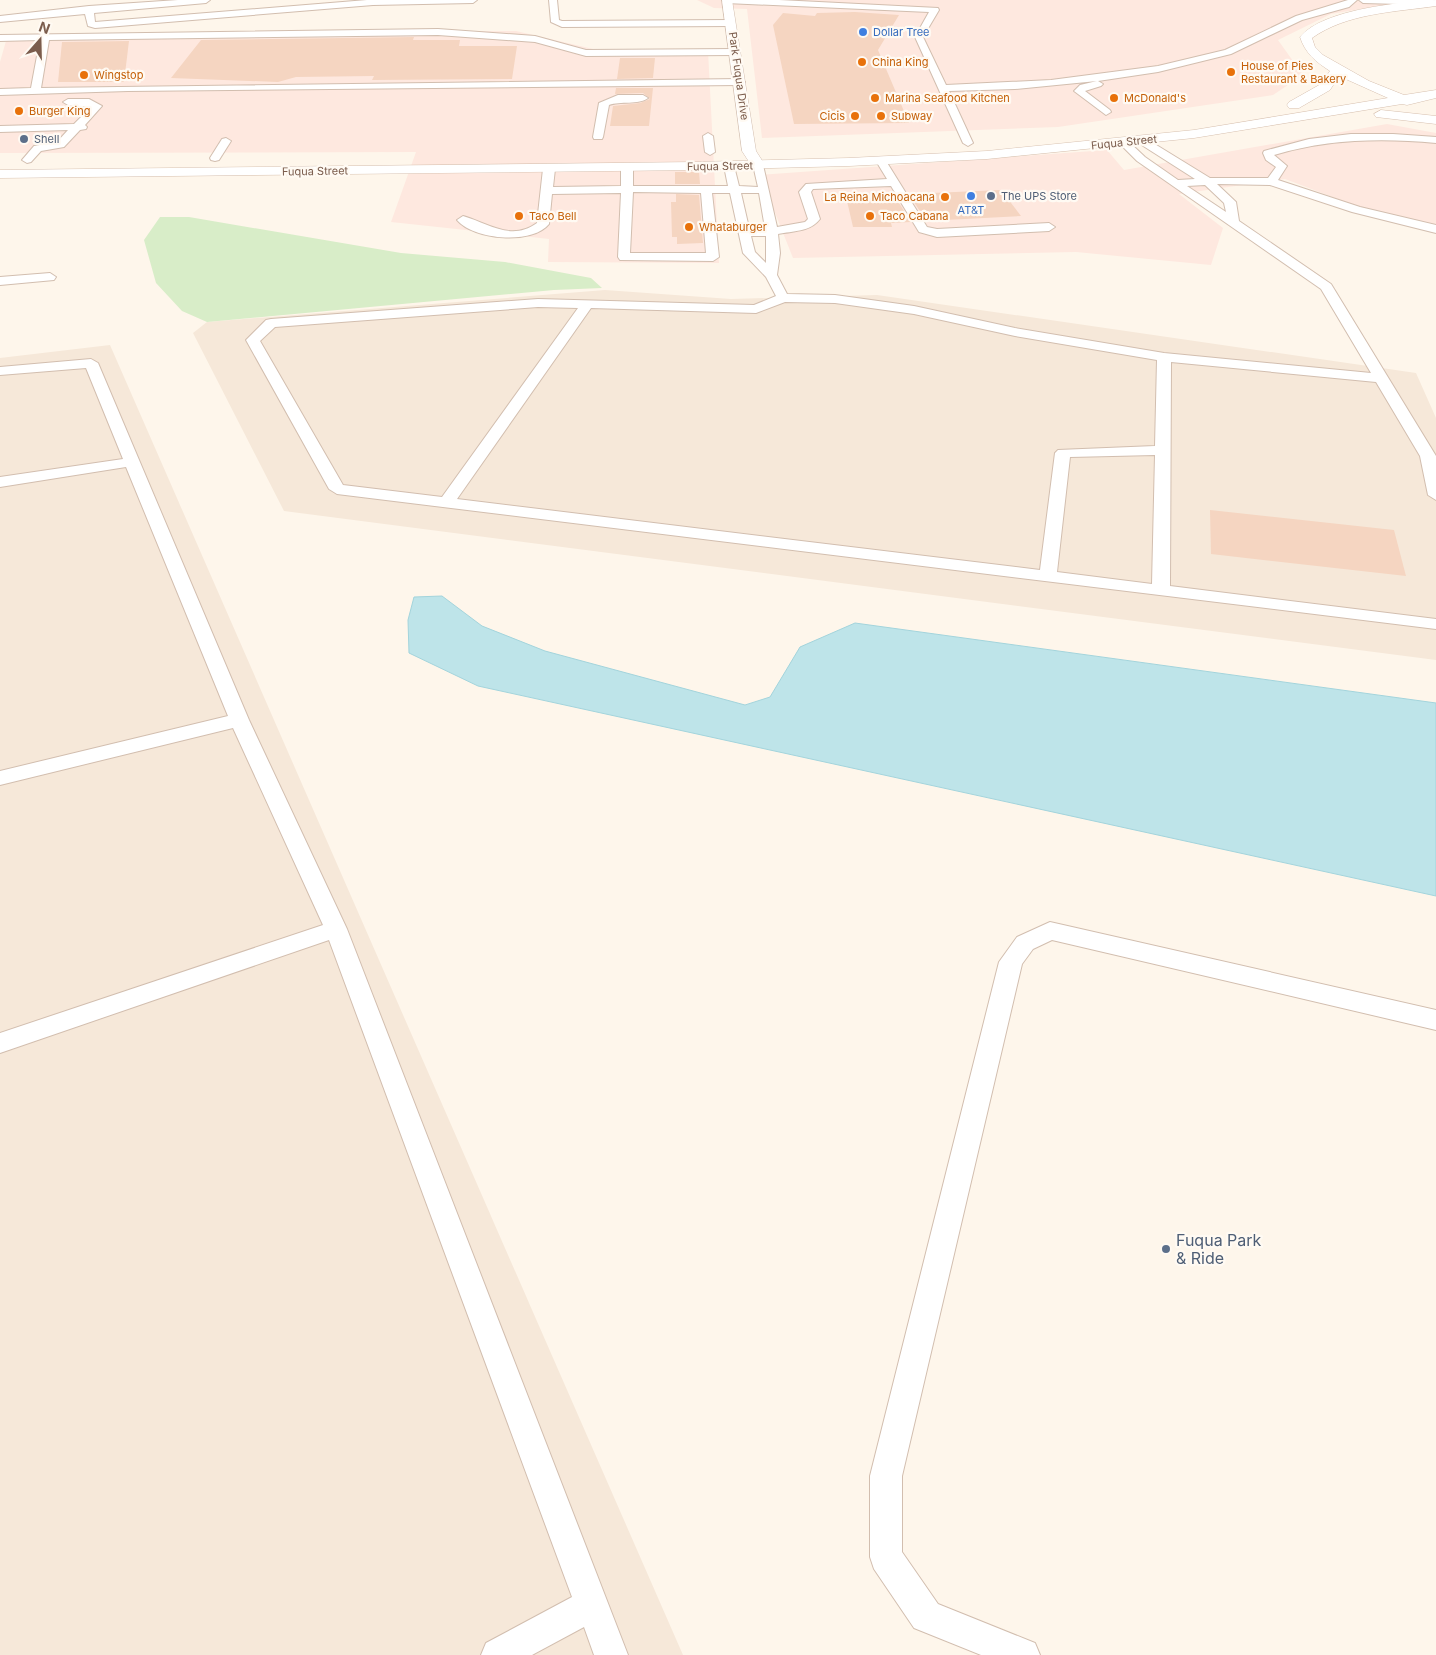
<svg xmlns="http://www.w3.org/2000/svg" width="1436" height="1655" viewBox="0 0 1436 1655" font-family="Inter,sans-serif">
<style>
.residential{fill:#f6e8d9}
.commercial{fill:#fee8df}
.green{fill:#d8edc8}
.water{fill:#bee4e9;stroke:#a3d4dc}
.building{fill:#f5d5c1}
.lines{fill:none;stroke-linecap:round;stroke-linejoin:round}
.service-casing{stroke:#d2beaf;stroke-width:2}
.minor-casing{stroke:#d2beaf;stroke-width:1}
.secondary-casing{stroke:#d7c0af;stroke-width:1}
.service{fill:#fff;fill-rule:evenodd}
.minor{fill:#fff;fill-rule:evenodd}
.secondary{fill:#fff;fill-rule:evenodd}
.shop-dot{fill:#3f7fe0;stroke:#fffaf3;stroke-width:2}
.food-dot{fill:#e8710a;stroke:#fffaf3;stroke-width:2}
.service-dot{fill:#5c6f8a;stroke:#fffaf3;stroke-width:2}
.labels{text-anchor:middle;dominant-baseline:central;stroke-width:4.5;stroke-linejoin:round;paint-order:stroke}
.far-shop-label{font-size:11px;fill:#366cbe;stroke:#fffaf3;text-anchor:start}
.far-food-label{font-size:11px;fill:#c56008;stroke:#fffaf3;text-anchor:start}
.far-street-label{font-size:11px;fill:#7b5c4c;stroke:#fffaf3}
.far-service-label{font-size:11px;fill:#4e5e75;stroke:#fffaf3;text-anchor:start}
.near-service-label{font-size:16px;fill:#4e5e75;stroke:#fffaf3;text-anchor:start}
</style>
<rect width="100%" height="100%" fill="#fef6eb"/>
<g class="residential">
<polygon points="605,290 731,299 877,295 1416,373 1436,418 1436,660 284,511 193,333 207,322"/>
<polygon points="110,345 683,1655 0,1655 0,358"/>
</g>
<g class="commercial">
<polygon points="697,0 1414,0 1331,14 1278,40 1303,75 1273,95 1058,127 762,138 747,9 714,8"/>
<polygon points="516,31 593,49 708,51 719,263 548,262 549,239 391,222 416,152 0,153 0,62 8,34"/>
<polygon points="1387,124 1436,133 1436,225 1364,209 1285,179 1179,194 1223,228 1211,265 1076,252 793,258 760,175 1107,150 1124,170"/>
</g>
<polygon class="green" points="160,217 189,217 401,253 505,262 591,278 602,288 554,290 207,322 182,311 156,283 144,240"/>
<polygon class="water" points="442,596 482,626 545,651 745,705 770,697 800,647 855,623 1436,703 1436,896 478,686 409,653 408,620 414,597"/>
<g class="building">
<polygon points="855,12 899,15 878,50 909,123 794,124 773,25 783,13 815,16 817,13"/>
<polygon points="414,37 413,40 460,40 459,46 517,46 512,79 372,80 374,76 296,77 278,82 171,78 201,40"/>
<polygon points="129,41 124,82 58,82 62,42"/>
<polygon points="620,58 655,58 653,78 617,79"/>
<polygon points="616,88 653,88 649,126 610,126 613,106 640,103 650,99 643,93 615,94"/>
<polygon points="675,172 699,172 700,184 675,184"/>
<polygon points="1001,190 1021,216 926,221 909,194"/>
<polygon points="676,194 699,195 703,243 677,244 677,237 672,237 671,202 676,202"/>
<polygon points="894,195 911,222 891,223 892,227 853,227 847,201"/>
<polygon points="1210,510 1394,530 1406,576 1211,554"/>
</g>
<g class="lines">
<defs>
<g id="service">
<polygon points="178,0 210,0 206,3 94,13 95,22 367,0 477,0 473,3 373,5 95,28 88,26 85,14 0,22 0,16 89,6"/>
<polygon points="549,0 557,0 559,20 562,21 731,20 735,23 731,26 562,27 551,22"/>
<polygon points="722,0 779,0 938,8 939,10 923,37 946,85 1051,80 1158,66 1225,50 1296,16 1348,0 1357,0 1349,7 1302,20 1231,54 1158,72 1098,81 1103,84 1101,86 1085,91 1110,110 1111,112 1106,115 1074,91 1080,85 1097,81 1015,89 949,91 973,143 968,146 963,143 915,37 929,12 726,3"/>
<polygon points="1359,0 1433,0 1436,1 1436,5 1363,3"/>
<polygon points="438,29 535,36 586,50 735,49 740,52 735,55 586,56 535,42 438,35 49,40 41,88 740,79 745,82 740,85 128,91 0,95 0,89 31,88 40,40 0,41 0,35"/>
<path d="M618,95H643L648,98C639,105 620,101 609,105L603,137L602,139H594L593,137L599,103Z"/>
<polygon points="89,99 102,106 85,125 87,127 86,129 80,130 64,147 41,151 31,162 27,163 22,160 34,146 57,142 68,130 0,132 0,126 74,124 91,107 68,105 63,102 68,99"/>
<polygon points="708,133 713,136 715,152 710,155 705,152 703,136"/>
<path d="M1351,134H1393L1436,137V143C1381,138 1328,139 1274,155L1287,166L1278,180L1360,207L1436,225V233L1352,212L1270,185L1217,184L1236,202L1239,221L1331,284L1436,456V500L1428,495L1420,456L1376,382L1171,362L1170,586L1436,619V629L337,494L329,489L246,340L266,320L271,319L538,299L754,305L776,296L766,277L743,253L730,193H712L719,257L713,261L620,260L618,257L621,193L552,194L549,224C532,245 474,240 457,220L463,216C488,223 511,242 537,223L543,169L549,166L555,169L553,187L621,186V168L627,165L633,168V186H728L724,166L729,163L734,166L739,186L758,187L753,165L758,162L763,165L777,227L805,222L808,219L799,192L806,184L887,179L876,161L881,158L886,161L927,227L937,229L1049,223L1055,227L1049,231L937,237L919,232L891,186L813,189L811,192L820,219C810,232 793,231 778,234L780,253L777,275L787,294L835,295L914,306L1015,328L1164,353L1371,373L1321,289L1137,161L1118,142L1123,139L1127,140L1145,157L1178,180L1195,179L1137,142V138H1145L1210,178H1268L1276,167L1266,160L1263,153L1264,151L1309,139ZM1205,185L1224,203L1226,212L1187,186ZM633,192L701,193L706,253H630ZM741,193H759L765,228H749ZM751,236H766V263L755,252ZM785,302L835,303L914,314L1015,336L1157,360L1155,446L1058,450L1055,453L1040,570L457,499L591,308L756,313ZM538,307L578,308L442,497L343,485L260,341L275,327ZM1155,455L1152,584L1057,572L1070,457Z"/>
<polygon points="226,138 231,141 219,160 215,161 211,160 210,158 222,139"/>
<polygon points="50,273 56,277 54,280 0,285 0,277"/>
<polygon points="91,359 98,363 249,720 347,929 628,1655 594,1655 584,1627 532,1655 481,1655 486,1643 572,1597 329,940 0,1053 0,1033 323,925 233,728 0,785 0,771 228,716 126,467 0,487 0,477 123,459 86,368 0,375 0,367"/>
<polygon points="1050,922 1436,1010 1436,1030 1052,940 1033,949 1022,964 902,1476 902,1552 938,1604 1035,1643 1040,1655 981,1655 914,1628 874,1569 870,1557 870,1476 999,962 1017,937"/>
</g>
<polygon id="minor" points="722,0 732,0 756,151 765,165 758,169 753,168 742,151"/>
<g id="secondary">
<path d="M1436,0V6C1395,12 1347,13 1312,38L1315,47L1323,55L1369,81L1404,95L1436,90V98L1407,105L1402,104L1194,138L987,159L849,166L696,170L0,178V170L696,162L849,158L987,151L1194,130L1388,98L1339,76L1330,90L1299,108H1289L1287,105L1289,102L1321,84L1330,71C1316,62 1305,53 1300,37C1323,9 1402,2 1436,0Z"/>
<polygon points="1381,110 1436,116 1436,124 1376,117 1374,114"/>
</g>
</defs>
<use href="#service" class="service-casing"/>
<use href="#minor" class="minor-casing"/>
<use href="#secondary" class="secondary-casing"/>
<use href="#service" class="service"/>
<use href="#minor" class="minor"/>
<use href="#secondary" class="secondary"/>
</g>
<g class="shop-dot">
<circle cx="863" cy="32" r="5"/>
<circle cx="971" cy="196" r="5"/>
</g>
<g class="food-dot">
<circle cx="862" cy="62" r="5"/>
<circle cx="1231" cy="72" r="5"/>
<circle cx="84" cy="75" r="5"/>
<circle cx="875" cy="98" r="5"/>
<circle cx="1114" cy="98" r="5"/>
<circle cx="19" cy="111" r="5"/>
<circle cx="855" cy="116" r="5"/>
<circle cx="881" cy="116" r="5"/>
<circle cx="945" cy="197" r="5"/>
<circle cx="519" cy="216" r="5"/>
<circle cx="870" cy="216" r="5"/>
<circle cx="689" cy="227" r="5"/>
</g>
<g class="service-dot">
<circle cx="24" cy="139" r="5"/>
<circle cx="991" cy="196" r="5"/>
<circle cx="1166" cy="1249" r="5"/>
</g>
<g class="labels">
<g class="far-shop-label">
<text x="873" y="32">Dollar Tree</text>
<text x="971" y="210" text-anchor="middle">AT&amp;T</text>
</g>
<g class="far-food-label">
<text x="872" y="62">China King</text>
<text x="1241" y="66">House of Pies<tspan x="1241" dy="13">Restaurant &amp; Bakery</tspan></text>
<text x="94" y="75">Wingstop</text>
<text x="885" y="98">Marina Seafood Kitchen</text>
<text x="1124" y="98">McDonald's</text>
<text x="29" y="111">Burger King</text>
<text x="845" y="116" text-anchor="end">Cicis</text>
<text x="891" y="116">Subway</text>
<text x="935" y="197" text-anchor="end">La Reina Michoacana</text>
<text x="529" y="216">Taco Bell</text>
<text x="880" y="216">Taco Cabana</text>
<text x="699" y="227">Whataburger</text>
</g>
<g class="far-street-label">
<text transform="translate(739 76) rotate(82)">Park Fuqua Drive</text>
<text transform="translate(1124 142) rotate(-6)">Fuqua Street</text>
<text transform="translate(720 166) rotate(-1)">Fuqua Street</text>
<text transform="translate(315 171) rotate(-1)">Fuqua Street</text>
</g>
<g class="far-service-label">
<text x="34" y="139">Shell</text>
<text x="1001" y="196">The UPS Store</text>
</g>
<g class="near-service-label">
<text x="1176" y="1240">Fuqua Park<tspan x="1176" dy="18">&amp; Ride</tspan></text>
</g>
</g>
<g transform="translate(40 40) rotate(20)" stroke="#fffaf3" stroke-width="4" paint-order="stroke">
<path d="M0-4L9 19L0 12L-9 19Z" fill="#7b5c4c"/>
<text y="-8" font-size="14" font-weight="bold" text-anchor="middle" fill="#7b5c4c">N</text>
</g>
</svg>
